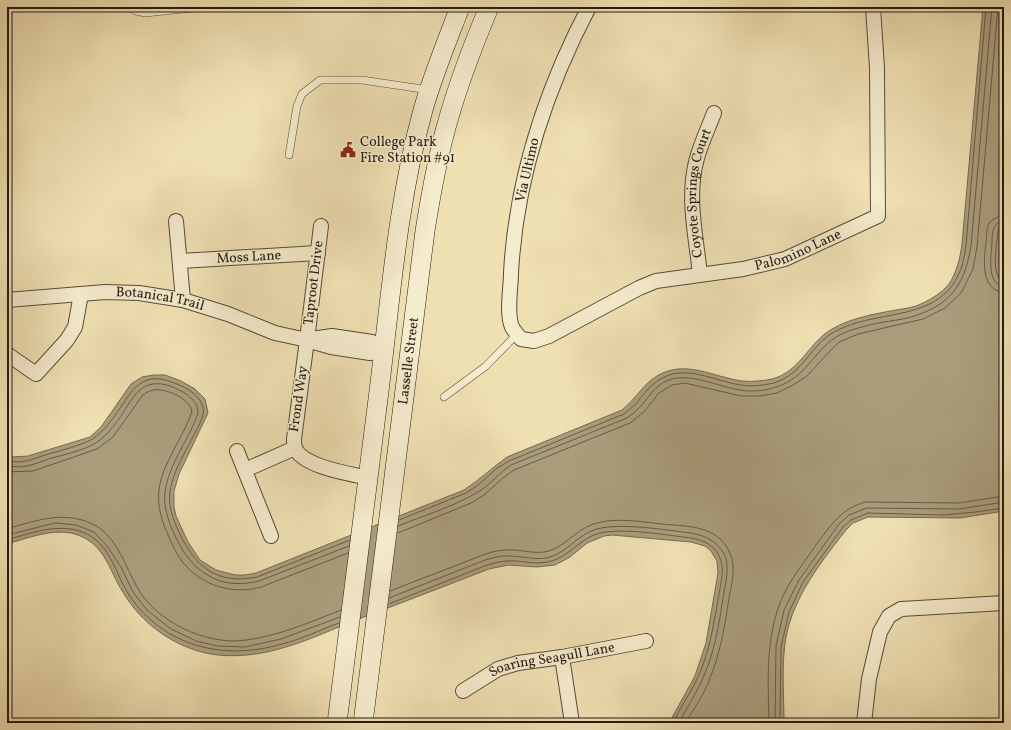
<svg xmlns="http://www.w3.org/2000/svg" width="1011" height="730" viewBox="0 0 1011 730" font-family="Vollkorn,serif">
<style>
.water{fill:#aa9d7c;stroke:#746952}
.lines{fill:none;stroke-linecap:round;stroke-linejoin:round}
.shore{stroke:#665c47;stroke-width:1}
.lane-casing{stroke:#564c3a;stroke-width:8}
.street-casing{stroke:#564c3a;stroke-width:16}
.secondary-casing{stroke:#231a12;stroke-width:20}
.lane{stroke:#f5ebcd;stroke-width:7}
.street{stroke:#f5ebcd;stroke-width:14}
.secondary{stroke:#f5ebcd;stroke-width:19}
.labels{text-anchor:middle;dominant-baseline:central;stroke-width:3;stroke-linejoin:round;paint-order:stroke}
.poi-label{font-size:14px;fill:#231a12;stroke:#f5ebcd;text-anchor:start}
.street-label{font-size:14px;fill:#231a12;stroke:#f5ebcd}
</style>
<rect width="100%" height="100%" fill="#efe0b2"/>
<filter id="stains"><feTurbulence type="fractalNoise" baseFrequency=".005" numOctaves="4"/><feColorMatrix values="0 0 0 0 .2 0 0 0 0 .09 0 0 0 0 .02 0 0 0 .5 -.17"/></filter>
<radialGradient id="worn" r=".72"><stop offset=".6" stop-color="#630" stop-opacity="0"/><stop offset="1" stop-color="#630" stop-opacity=".3"/></radialGradient>
<path class="water" d="M983,7H1004C1004,74 1005,141 1004,208C1004,229 993,261 1004,280V511L960,518L868,517L853,523L846,530C821,562 794,596 786,637C781,665 784,695 784,723H669L695,676L706,643L718,573L717,561L711,551L705,546L691,542L612,535L604,536L587,543L570,557L555,565L537,567L508,565L489,569C445,586 401,603 356,620C311,638 268,660 218,655C181,651 146,628 126,597C109,573 107,544 75,534C53,528 28,538 7,544V455L12,457L28,456L90,437L101,427L131,384L142,377L153,375H165L181,381L195,389L205,399L208,413L179,474L174,491V507L176,516L188,542L200,560L216,570L235,575H245L256,573L464,490C479,480 492,468 507,457L622,410C635,400 643,384 657,376C685,359 713,377 742,381C752,382 762,381 772,379C800,372 809,342 832,329C851,318 874,314 896,310C902,309 910,308 916,306C927,302 942,293 949,284C957,272 960,258 962,244Z"/>
<g class="lines">
<g class="shore">
<path d="M1004,216C999,216 994,218 990,222C986,228 987,236 986,243C984,259 980,291 1004,292"/>
<path d="M1004,222C1000,222 996,223 994,228C992,232 992,238 992,243C991,255 986,285 1004,286"/>
<path d="M1004,227H1000L998,231C997,243 991,270 1001,281H1004"/>
<path d="M7,460C19,465 34,459 45,455C56,452 86,444 94,438C103,431 110,423 116,414C130,395 139,371 169,381C177,384 186,387 193,393C199,398 205,406 203,414C202,420 198,427 195,433C186,451 173,471 170,491C168,506 173,519 179,532C195,567 217,585 257,577L350,540"/>
<path d="M7,465C20,470 36,464 48,459C60,456 84,450 94,444C105,438 114,426 121,416C134,396 142,377 170,386C177,389 185,392 191,398C195,402 197,405 198,411C198,416 193,425 191,430C182,448 167,472 165,492C163,508 169,523 176,538C184,554 193,567 209,576C224,585 243,585 259,581L349,546"/>
<path d="M7,472L33,471L97,449L113,437L142,396C145,393 149,391 153,390C166,388 189,398 192,411C184,437 162,463 159,490C157,507 162,522 169,537C174,549 180,561 190,570C209,588 237,594 261,587L348,553"/>
<path d="M399,520L466,493L477,486L496,469L509,461L624,414C628,410 633,407 636,404C643,395 649,386 659,380C685,363 713,381 741,385C751,387 764,385 774,383C803,374 811,345 834,332C879,307 942,325 962,266C964,259 965,251 966,245L986,7"/>
<path d="M398,526C425,515 453,507 478,492C490,485 499,473 511,465L627,418C631,415 635,412 639,408C649,398 654,385 669,380C690,372 719,387 740,390C751,392 765,391 776,387C806,378 813,352 836,337C846,331 858,328 870,325C884,321 907,320 920,314C955,301 965,280 971,246L992,7"/>
<path d="M7,529C37,520 68,509 98,527C118,540 126,568 137,587C156,622 207,646 246,640C279,636 310,622 341,610"/>
<polyline points="398,533 471,503 484,495 503,478 514,470 630,423 644,412 659,393 672,385 685,383 741,396 759,396 777,393 793,385 807,376 830,351 839,342 858,334 923,319 945,308 961,293 973,269 977,247 998,7"/>
<polyline points="7,535 55,523 76,525 94,532 107,546 121,567 133,592 147,610 171,629 196,641 218,646 245,647 281,639 340,617"/>
<path d="M7,540C33,532 67,520 92,537C112,550 117,577 129,595C164,647 224,661 282,644C302,639 320,630 339,623"/>
<path d="M390,591L483,555C491,552 499,550 507,550C521,549 535,555 549,551C568,545 578,526 601,522C621,518 642,522 662,524C682,526 707,525 722,541C728,547 732,556 733,565C734,576 731,587 729,598C725,626 720,654 709,681C703,696 694,709 685,723"/>
<path d="M389,598L485,560C493,558 501,555 509,556C522,556 534,560 546,558C564,555 575,538 591,531C614,521 665,530 691,533C707,536 721,543 726,559C729,571 725,585 723,598C719,626 714,654 702,680C696,695 686,708 679,723"/>
<path d="M389,604L487,565C494,563 501,561 508,561C521,560 534,565 547,562C566,559 577,542 594,535C616,526 666,535 691,538C704,540 717,546 721,561C724,571 721,583 719,594C714,622 710,651 698,677C691,693 680,707 673,723"/>
<path d="M769,723C768,680 765,636 783,596C792,577 806,560 818,542C832,524 842,508 866,502L959,503L1004,496"/>
<polyline points="775,723 776,646 784,610 799,580 839,524 849,515 867,508 959,509 1004,502"/>
<polyline points="780,723 781,647 789,612 803,582 843,527 851,520 868,513 943,515 975,512 1004,508"/>
</g>
<defs>
<g id="lane">
<polyline points="130,7 136,11 145,13 202,7"/>
<polyline points="289,155 297,106 302,94 320,80 362,80 429,90"/>
<polyline points="444,397 486,366 517,334"/>
</g>
<g id="street">
<path id="s1" d="M589,7C546,89 516,180 511,273C511,288 506,313 512,327C514,331 518,335 521,339L534,341L549,336L639,288L656,281L743,269L785,259L878,216L877,68L873,7"/>
<polyline points="176,221 183,300"/>
<path d="M321,226L307,340L294,439C294,442 294,445 295,448C303,467 351,474 369,478"/>
<path id="s2" d="M180,261L318,253"/>
<path id="s3" d="M700,274C696,237 687,198 696,162C700,145 708,129 714,113"/>
<path id="s4" d="M7,300L105,292L139,293L183,300L228,314L275,333L307,340L331,347L370,353L384,351"/>
<polyline points="312,339 332,336 372,342 384,351"/>
<polyline points="7,354 36,374 67,340 75,327 81,294"/>
<polyline points="237,451 271,536"/>
<polyline points="245,470 295,448"/>
<polyline points="562,657 572,723"/>
<path id="s5" d="M463,691L498,669L518,663L562,657L646,641"/>
<polyline points="864,723 869,679 880,632 889,616 901,609 1004,603"/>
</g>
<g id="secondary">
<path d="M337,723C350,618 364,512 377,407C390,308 396,207 423,110C433,75 447,41 460,7"/>
<path id="s6" d="M363,723L425,231C431,193 438,154 449,117C460,79 474,43 489,7"/>
</g>
</defs>
<use href="#lane" class="lane-casing"/>
<use href="#street" class="street-casing"/>
<use href="#secondary" class="secondary-casing"/>
<use href="#lane" class="lane"/>
<use href="#street" class="street"/>
<use href="#secondary" class="secondary"/>
</g>
<defs>
<symbol id="civic-bare" viewBox="-9 -9 18 18"><path d="M-.6-6.5H3V-4.5H.6V-3L4-1V1h2V6H-6V1h2V-1L-.6-3ZM-1.2 2.5V6h2.4V2.5Z" fill="#8f2418" stroke="#f5ebcd" stroke-width="2.5" paint-order="stroke"/></symbol>
</defs>
<g fill-rule="evenodd">
<use href="#civic-bare" x="337" y="139" width="22" height="22"/>
</g>
<g class="labels">
<g class="poi-label">
<text x="360" y="142">College Park<tspan x="360" dy="16">Fire Station #91</tspan></text>
</g>
<g class="street-label">
<text transform="translate(528 170) rotate(-77)">Via Ultimo</text>
<text stroke="none"><textPath href="#s3" startOffset="82">Coyote Springs Court</textPath></text>
<text stroke="none"><textPath href="#s1" startOffset="644">Palomino Lane</textPath></text>
<text stroke="none"><textPath href="#s2" startOffset="69">Moss Lane</textPath></text>
<text transform="translate(314 283) rotate(-83)">Taproot Drive</text>
<text stroke="none"><textPath href="#s4" startOffset="154">Botanical Trail</textPath></text>
<text stroke="none"><textPath href="#s6" startOffset="365">Lasselle Street</textPath></text>
<text transform="translate(299 399) rotate(-82)">Frond Way</text>
<text stroke="none"><textPath href="#s5" startOffset="96">Soaring Seagull Lane</textPath></text>
</g>
</g>
<rect width="1011" height="730" fill="none" stroke="#efe0b2" stroke-width="24"/>
<rect x="8" y="8" width="995" height="714" fill="none" stroke="#231a12" stroke-width="2"/>
<rect x="12" y="12" width="987" height="706" fill="none" stroke="#231a12"/>
<rect width="100%" height="100%" filter="url(#stains)"/>
<rect width="100%" height="100%" fill="url(#worn)"/>
</svg>
